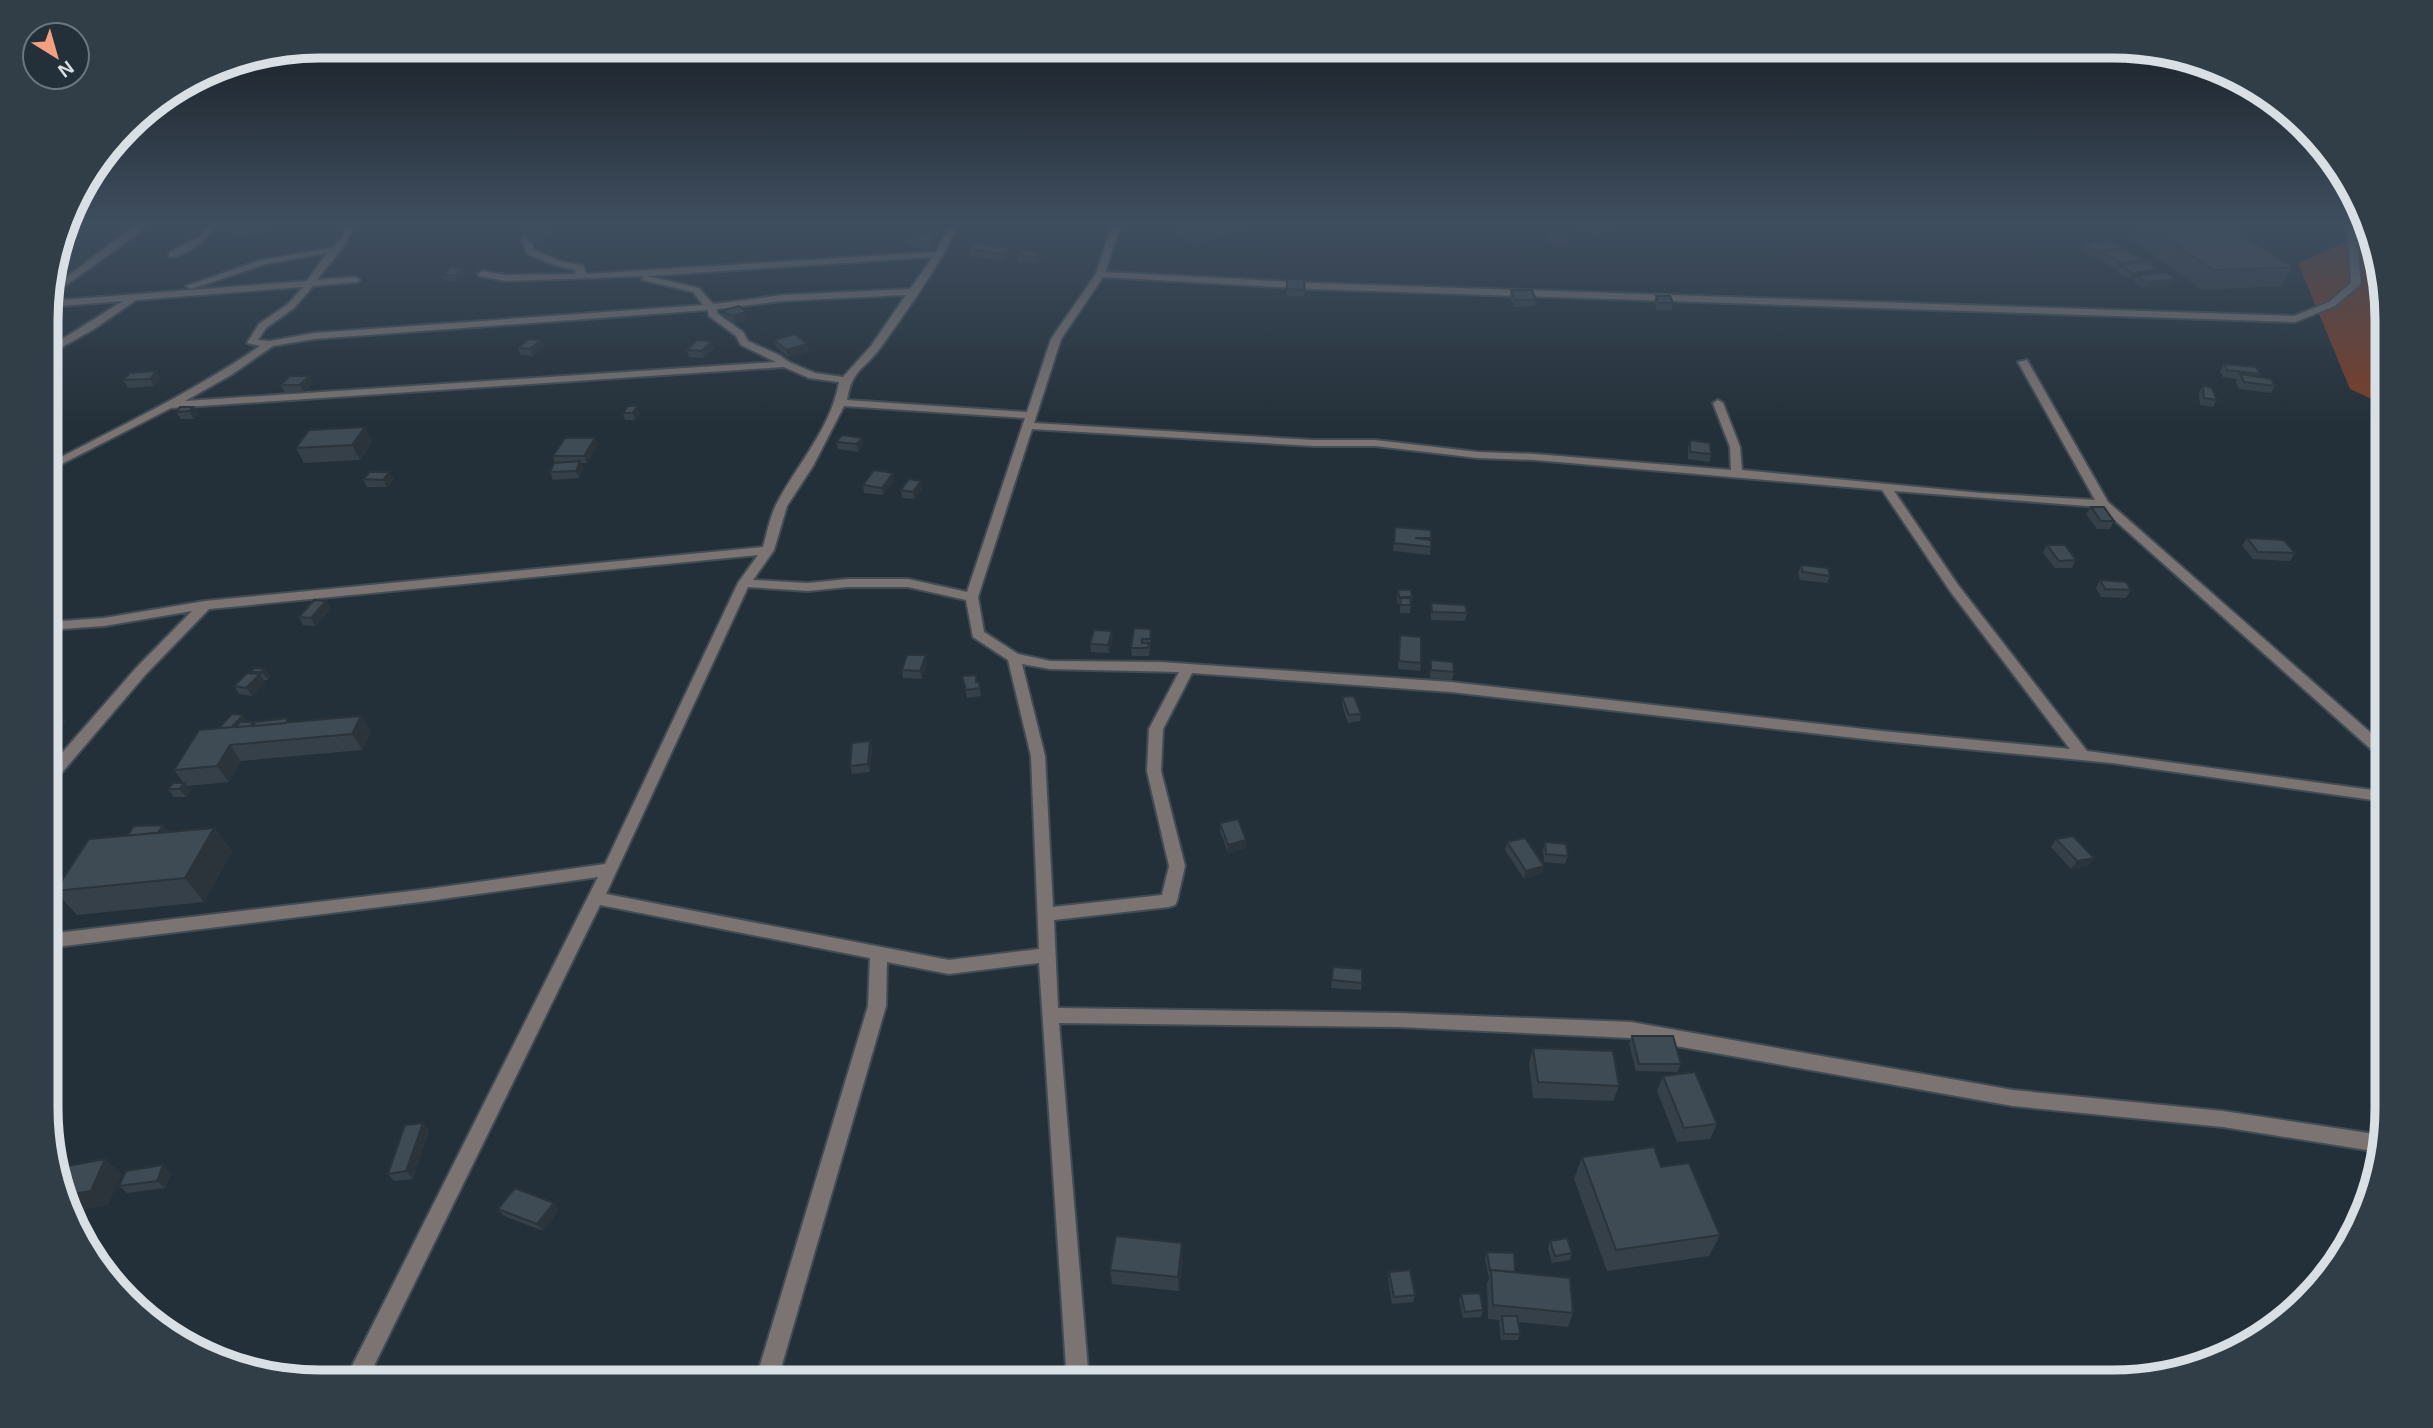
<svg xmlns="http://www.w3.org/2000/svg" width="2433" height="1428" viewBox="0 0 2433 1428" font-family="Helvetica,sans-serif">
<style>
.green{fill:#7c3e28}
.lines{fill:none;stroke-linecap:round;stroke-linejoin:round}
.minor-casing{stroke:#414c55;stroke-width:4}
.minor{fill:#7c7472;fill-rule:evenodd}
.wall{fill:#354048}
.shaded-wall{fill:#2b343b}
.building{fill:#3e4a54;stroke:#2b343b;stroke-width:2}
.rim{fill:none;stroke:#d8e0e6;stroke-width:9}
</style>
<rect width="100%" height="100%" fill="#243039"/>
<polygon class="green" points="2366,233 2387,302 2387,406 2350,389 2298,263"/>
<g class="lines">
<defs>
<g id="minor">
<polygon points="138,223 147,223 136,235 48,298 48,291"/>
<path d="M210,223H218C208,238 188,257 169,257V253L201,235Z"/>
<path d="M345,223H353C350,245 329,262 317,280L355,277L360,280L358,282L313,286L294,308L266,328L258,340L270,341L314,333L703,305L693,292L642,280L643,276L506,281L479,276L478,274L482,271L506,275L575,274V270L554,265L527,254L522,239L537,223H545L530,239L534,250L560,261L583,266L586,274L936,252L951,223H959C939,267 909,307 881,347C864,370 852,369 847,400L1027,412L1051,339L1096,274L1113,223H1121L1105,272L1312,283L2294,316L2329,302L2351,283L2347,223H2355L2361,284L2335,306L2295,322L1312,289L1103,277L1061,339L1034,423L1313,440H1375L1478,452L1535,454L1731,470L1730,447L1713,403L1718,400L1723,403L1740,447L1742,470L1981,493L2095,500L2018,362L2027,360L2108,502L2387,747V760L2382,759L2100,507L1894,491L1958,585L2087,751L2387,792V802L2112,763L1882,741L1451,692L1192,673L1163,729L1161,771L1185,866L1177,901L1175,905L1169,907L1054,920L1058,1008L1399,1013L1631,1022L2013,1090L2223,1111L2381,1135L2384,1136L2379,1152L2223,1127L2013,1106L1631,1038L1399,1027L1059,1023L1089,1382H1067L1039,963L949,974L887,962L886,1006L777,1382H755L868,1006L870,958L600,905L366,1382H344L598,877L428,901L48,948V934L428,889L605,864L738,583L758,555L209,609L146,674L53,783L48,784V769L136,668L192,611L104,626L48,630V622L104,618L205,601L763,547C767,533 770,517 776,505C797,464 831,429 839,382L809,378L784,367L171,408L48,471V464C120,426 193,392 260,346L247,343L259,324L288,304L303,287L136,300L94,329L48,355V348L123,301L48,307V301L307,281L327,253L266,264L191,289L186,286L261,260L332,248L343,236ZM933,257L910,289L782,295L715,304L712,303L699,288L647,276ZM906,295L871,346L843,377L815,373L789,362L779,355L748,341L743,332L717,313V309L782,301ZM708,310L709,316L736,336L741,345L776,362L185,401L231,375L273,346L314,339ZM844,406L1025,418L967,592L908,579H848L808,583L753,580L774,550L787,506L813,466ZM1032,429L1313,446H1375L1478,458L1535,460L1882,490L1950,591L2070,749L1882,731L1451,682L1160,662L1050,661L1018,654L984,632L978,597ZM748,587L808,591L848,587H908L966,600L973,637L1008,660L1031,756L1039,949L949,960L606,894ZM1022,664L1050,669L1179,672L1149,729L1147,771L1169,866L1162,895L1053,907L1045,756Z"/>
</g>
</defs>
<use href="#minor" class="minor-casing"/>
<use href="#minor" class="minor"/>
</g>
<g class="wall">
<polygon points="1070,223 1095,223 1092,226"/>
<polygon points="1178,223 1266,223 1195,244 1178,234"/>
<polygon points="1573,223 1634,223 1595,235 1572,224"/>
<polygon points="2062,223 2131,223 2130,224 2107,225 2097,223 2096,225 2072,226"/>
<polygon points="2142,223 2223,223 2293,267 2281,286 2203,290 2133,241"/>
<polygon points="551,226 553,232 544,242 529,242 526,235"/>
<polygon points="1549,232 1568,246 1555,248 1548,239"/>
<polygon points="934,234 935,240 930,250 921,250 921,247 911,247 910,240"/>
<polygon points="2084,243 2122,249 2143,263 2160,269 2158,273 2173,285 2144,289 2133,282 2135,279 2130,279 2117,272 2118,270 2099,259 2100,256 2094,257 2081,250"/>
<polygon points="1008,248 1008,254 1002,261 970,256 969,249"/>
<polygon points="1041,253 1042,260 1037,264 1018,261 1018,254"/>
<polygon points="467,274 458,282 444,281 442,275"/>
<polygon points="1287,279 1305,290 1304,296 1287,296"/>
<polygon points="1511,290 1536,300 1535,306 1514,307 1510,297"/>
<polygon points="1656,296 1673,303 1671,310 1657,310 1654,302"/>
<polygon points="722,311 748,319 734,323 724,318"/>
<polygon points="541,340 543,347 533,356 521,355 518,348"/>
<polygon points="774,340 807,344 809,351 788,357 776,347"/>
<polygon points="712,341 714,348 704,358 689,357 687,350"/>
<polygon points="2224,364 2260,374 2258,377 2275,386 2271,393 2239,389 2236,382 2237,379 2223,377 2220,371"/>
<polygon points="156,371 160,378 154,386 128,388 123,380"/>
<polygon points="313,383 304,392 285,393 281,385"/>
<polygon points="2203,385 2217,400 2213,407 2200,405 2199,393"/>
<polygon points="180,407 198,414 194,419 181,419 176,412"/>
<polygon points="623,413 640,413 635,420 625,420"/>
<polygon points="365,427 372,442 360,460 304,463 296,448"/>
<polygon points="595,438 598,445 587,463 581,463 583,468 579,478 553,480 550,472 555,463 553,456"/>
<polygon points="862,438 863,445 858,452 838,449 836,442"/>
<polygon points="1690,440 1711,454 1709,462 1688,459 1688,448"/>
<polygon points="363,479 394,479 387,487 367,487"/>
<polygon points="895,481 883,495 864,493 863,485"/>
<polygon points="923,488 914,499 902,498 901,490"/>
<polygon points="2091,507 2114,521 2110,529 2097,529 2086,514"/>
<polygon points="1395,527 1431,530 1430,555 1393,551"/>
<polygon points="2247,538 2295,553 2290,561 2253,559 2242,546"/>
<polygon points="2047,545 2076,560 2072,568 2055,568 2043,553"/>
<polygon points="1801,565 1830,576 1827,583 1800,580 1798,573"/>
<polygon points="2100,580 2131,590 2126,598 2101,597 2096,588"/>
<polygon points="1398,590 1412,597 1410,613 1400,613 1400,604 1398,604 1397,598"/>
<polygon points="326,601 331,609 315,626 303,625 299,617"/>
<polygon points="1431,603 1467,613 1465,621 1431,620"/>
<polygon points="1151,629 1151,637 1149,656 1132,656 1131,648"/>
<polygon points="1400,635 1421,663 1420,671 1398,669"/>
<polygon points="1113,639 1109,653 1091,652 1090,644"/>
<polygon points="1431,660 1454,672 1452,680 1430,678"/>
<polygon points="927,663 922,679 903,678 902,670"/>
<polygon points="265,669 270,676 268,680 264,680 265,682 252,696 239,694 234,686 252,674 251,672"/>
<polygon points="976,675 977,682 979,682 981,696 967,698 962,676"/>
<polygon points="1342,697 1361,714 1360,721 1348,723 1342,705"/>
<polygon points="48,714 66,721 59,731 48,733"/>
<polygon points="361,716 371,732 362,750 241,761 229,782 187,786 191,791 186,797 174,797 168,789 183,783 174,770 218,729 248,722 291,722"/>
<polygon points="870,741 872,749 870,772 852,774 850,766"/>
<polygon points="1220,823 1246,840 1246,848 1228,853 1220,831"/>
<polygon points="163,825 169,832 214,828 232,851 204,902 77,915 55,891 127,836"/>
<polygon points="2056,839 2094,858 2088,866 2071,869 2051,847"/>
<polygon points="1507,842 1544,866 1541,874 1524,879 1505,850"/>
<polygon points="1545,842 1568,856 1565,864 1544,862 1543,850"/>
<polygon points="1333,967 1362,983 1361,990 1331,988"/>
<polygon points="1632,1036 1681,1064 1677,1072 1636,1071 1629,1044"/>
<polygon points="1533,1048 1619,1086 1613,1101 1533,1098 1529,1063"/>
<polygon points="1663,1076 1717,1124 1710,1139 1677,1142 1657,1091"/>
<polygon points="429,1130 413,1179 394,1181 388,1174"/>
<polygon points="1582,1157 1661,1167 1720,1235 1709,1256 1607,1271 1574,1179"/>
<polygon points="171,1173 165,1188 127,1193 119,1186"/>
<polygon points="498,1209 559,1210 543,1231 504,1216"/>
<polygon points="1550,1241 1572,1253 1570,1260 1552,1263 1548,1248"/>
<polygon points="1487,1252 1573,1313 1568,1327 1518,1322 1520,1334 1518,1340 1501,1340 1499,1322 1500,1320 1488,1319 1487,1284 1489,1278 1485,1259"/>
<polygon points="1183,1257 1179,1291 1112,1284 1110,1270"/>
<polygon points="1389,1272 1415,1295 1413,1302 1392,1304 1388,1279"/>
<polygon points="1461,1294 1483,1310 1481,1317 1463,1318 1459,1300"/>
</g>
<g class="shaded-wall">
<polygon points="220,223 233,223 236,229 223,230"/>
<polygon points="267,223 271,223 272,225 270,232 233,237 229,230"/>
<polygon points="1202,223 1266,223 1195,244 1195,225"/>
<polygon points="1598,223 1634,223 1595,235"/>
<polygon points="551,226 553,232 544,242 542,235"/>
<polygon points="934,234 935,240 930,250 929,243"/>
<polygon points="1569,239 1568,246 1555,248 1556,241"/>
<polygon points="2123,247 2120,254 2102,252 2100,256 2094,257 2097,251"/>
<polygon points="1008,248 1008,254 1002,261 1001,254"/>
<polygon points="1041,253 1042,260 1037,264 1036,257"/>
<polygon points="2144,260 2141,267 2121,265 2117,270 2121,263"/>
<polygon points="464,268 467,274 458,282 455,275"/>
<polygon points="2160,269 2157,276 2136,276 2135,279 2130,279 2133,273"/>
<polygon points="2176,279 2173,285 2144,289 2147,282"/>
<polygon points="746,312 748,319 734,323 732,316"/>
<polygon points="541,340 543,347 533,356 530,349"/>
<polygon points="712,341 714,348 704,358 702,351"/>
<polygon points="807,344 809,351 788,357 786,350"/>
<polygon points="156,371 160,378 154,386 150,379"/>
<polygon points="309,376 313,383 304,392 300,385"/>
<polygon points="637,406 640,413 635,420 633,413"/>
<polygon points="193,407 198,414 194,419 189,411"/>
<polygon points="365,427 372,442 360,460 352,445"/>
<polygon points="595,438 598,445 587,463 584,456"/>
<polygon points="862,438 863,445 858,452 857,444"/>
<polygon points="580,461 583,468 579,478 576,471"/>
<polygon points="390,472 394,479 387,487 383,480"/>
<polygon points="893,473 895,481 883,495 882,488"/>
<polygon points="921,481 923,488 914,499 913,492"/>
<polygon points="326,601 331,609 315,626 311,618"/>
<polygon points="1112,631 1113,639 1109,653 1108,645"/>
<polygon points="926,655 927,663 922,679 920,671"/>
<polygon points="265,669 270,676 268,680 262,672"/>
<polygon points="260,674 265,682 252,696 246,688"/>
<polygon points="59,713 66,721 59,731 52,723"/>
<polygon points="243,715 248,723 227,732"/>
<polygon points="361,716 371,732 362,750 352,734"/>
<polygon points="870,741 872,749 870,772 868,764"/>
<polygon points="230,745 241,761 229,782 217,766"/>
<polygon points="185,783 191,791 186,797 179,789"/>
<polygon points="163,825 170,833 157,834"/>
<polygon points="214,828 232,851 204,902 185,878"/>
<polygon points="1246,840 1246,848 1228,853 1228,845"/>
<polygon points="2094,858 2088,866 2071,869 2077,861"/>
<polygon points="1544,866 1541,874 1524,879 1526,871"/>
<polygon points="423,1123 429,1130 413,1179 406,1171"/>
<polygon points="105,1159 122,1174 108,1205 74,1212 67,1195"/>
<polygon points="163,1165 171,1173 165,1188 157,1181"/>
<polygon points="554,1203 559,1210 543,1231 537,1224"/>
<polygon points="1182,1243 1183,1257 1179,1291 1178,1277"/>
</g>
<g class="building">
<polygon points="232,223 267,223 266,226 229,230"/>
<polygon points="2143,223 2223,223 2293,267 2214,270"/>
<polygon points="536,226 551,226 542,235 526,235"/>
<polygon points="1555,231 1569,239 1556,241 1549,232"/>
<polygon points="913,234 934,234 929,243 920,243 921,240 910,240"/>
<polygon points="2109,240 2123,247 2097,251 2084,243"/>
<polygon points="976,243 1008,248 1001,254 969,249"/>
<polygon points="2124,249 2144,260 2121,263 2102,252"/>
<polygon points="1023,250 1041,253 1036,257 1018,254"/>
<polygon points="2148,262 2160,269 2133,273 2121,265"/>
<polygon points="451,267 464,268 455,275 442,275"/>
<polygon points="2166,272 2176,279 2147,282 2136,276"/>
<polygon points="1287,279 1304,279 1305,290 1287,289"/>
<polygon points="1511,290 1532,290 1536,300 1515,300"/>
<polygon points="1656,296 1670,296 1673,303 1659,303"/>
<polygon points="739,306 746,312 732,316 722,311"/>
<polygon points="795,334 807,344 786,350 774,340"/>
<polygon points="529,339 541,340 530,349 518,348"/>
<polygon points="697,340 712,341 702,351 687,350"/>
<polygon points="2224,364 2256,367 2260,374 2227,370"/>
<polygon points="156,371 150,379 123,380 130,373"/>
<polygon points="2240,374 2271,379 2275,386 2244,382"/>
<polygon points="290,376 309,376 300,385 281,385"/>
<polygon points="2203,385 2212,388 2217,400 2204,398"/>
<polygon points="628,406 637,406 633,413 623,413"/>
<polygon points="180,407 193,407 189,411 176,412"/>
<polygon points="365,427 352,445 296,448 309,430"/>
<polygon points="842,435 862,438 857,444 836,442"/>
<polygon points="565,438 595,438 584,456 553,456"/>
<polygon points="1690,440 1710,443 1711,454 1690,452"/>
<polygon points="580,461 576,471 550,472 554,463"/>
<polygon points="874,470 893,473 882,488 863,485"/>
<polygon points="370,472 390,472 383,480 363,479"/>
<polygon points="909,479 921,481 913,492 901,490"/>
<polygon points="2091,507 2104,507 2114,521 2101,521"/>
<polygon points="1395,527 1431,530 1431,538 1415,538 1431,540 1431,547 1394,543"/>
<polygon points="2247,538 2284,540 2295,553 2258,552"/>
<polygon points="2047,545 2065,545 2076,560 2059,561"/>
<polygon points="1801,565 1828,568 1830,576 1803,572"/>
<polygon points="2100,580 2126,582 2131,590 2105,589"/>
<polygon points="1398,590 1411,590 1412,597 1399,597"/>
<polygon points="1400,598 1410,598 1411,605 1401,605"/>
<polygon points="314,600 326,601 311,618 299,617"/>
<polygon points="1431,603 1465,605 1467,613 1432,612"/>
<polygon points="1134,628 1151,629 1150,639 1142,639 1142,643 1149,643 1148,648 1131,648"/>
<polygon points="1094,630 1112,631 1108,645 1090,644"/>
<polygon points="1400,635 1421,637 1421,663 1399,661"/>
<polygon points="907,655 926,655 920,671 902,670"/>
<polygon points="1431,660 1453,662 1454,672 1431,670"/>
<polygon points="254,668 265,669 262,672 251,672"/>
<polygon points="247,673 260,674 246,688 234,686"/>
<polygon points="976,675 976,682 979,682 980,688 966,690 962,676"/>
<polygon points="1354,696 1361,714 1349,715 1342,697"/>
<polygon points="59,713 52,723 48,724 48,714"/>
<polygon points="232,714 243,715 231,728 218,729"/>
<polygon points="361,716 352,734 230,745 217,766 174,770 199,730"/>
<polygon points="288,718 286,723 253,726 255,722"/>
<polygon points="240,722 254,722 250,726 236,727"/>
<polygon points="870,741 868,764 850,766 852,743"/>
<polygon points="173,783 185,783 179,789 168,789"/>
<polygon points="1238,819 1246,840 1228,845 1220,823"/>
<polygon points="163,825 158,833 127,836 134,826"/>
<polygon points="214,828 185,878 55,891 89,839"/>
<polygon points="2073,836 2094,858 2077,861 2056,839"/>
<polygon points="1525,838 1544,866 1526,871 1507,842"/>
<polygon points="1545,842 1566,844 1568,856 1546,854"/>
<polygon points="1333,967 1362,969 1362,983 1332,980"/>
<polygon points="1632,1036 1673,1036 1681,1064 1639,1064"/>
<polygon points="1533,1048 1613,1051 1619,1086 1538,1082"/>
<polygon points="1695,1072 1717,1124 1684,1128 1663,1076"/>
<polygon points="423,1123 406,1171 388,1174 405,1125"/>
<polygon points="1654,1147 1661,1167 1689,1163 1720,1235 1616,1250 1582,1157"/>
<polygon points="105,1159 91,1191 67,1195 57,1168"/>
<polygon points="163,1165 157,1181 119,1186 126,1171"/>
<polygon points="515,1188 554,1203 537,1224 498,1209"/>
<polygon points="1116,1236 1182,1243 1178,1277 1110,1270"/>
<polygon points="1567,1238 1572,1253 1555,1256 1550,1241"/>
<polygon points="1487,1252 1514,1253 1515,1272 1491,1270 1491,1271 1490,1271"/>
<polygon points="1410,1270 1415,1295 1394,1297 1389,1272"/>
<polygon points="1491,1270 1570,1278 1573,1313 1493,1305"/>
<polygon points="1480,1293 1483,1310 1465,1312 1461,1294"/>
<polygon points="1502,1316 1517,1316 1520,1334 1504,1334"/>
<polygon points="1342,1368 1345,1382 1322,1382 1320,1372"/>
<polygon points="890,1375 910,1375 909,1382 888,1382"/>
</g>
<linearGradient id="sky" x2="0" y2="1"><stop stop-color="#141a1f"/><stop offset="0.53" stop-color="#3f4e5f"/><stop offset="1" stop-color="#3f4e5f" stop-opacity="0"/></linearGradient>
<rect width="2433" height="423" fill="url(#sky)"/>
<path d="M0 0H2433V1428H0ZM320 58H2113A262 262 0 0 1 2375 320V1108A262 262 0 0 1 2113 1370H320A262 262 0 0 1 58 1108V320A262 262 0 0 1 320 58Z" fill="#323e47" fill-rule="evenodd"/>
<path class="rim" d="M320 58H2113A262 262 0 0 1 2375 320V1108A262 262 0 0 1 2113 1370H320A262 262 0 0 1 58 1108V320A262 262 0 0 1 320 58Z"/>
<g transform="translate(56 56) rotate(143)"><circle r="33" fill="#243039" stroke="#6c767e" stroke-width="2"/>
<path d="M0-5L12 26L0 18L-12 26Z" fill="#f39f82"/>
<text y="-10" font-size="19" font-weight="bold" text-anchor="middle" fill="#d8e0e6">N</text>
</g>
</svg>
